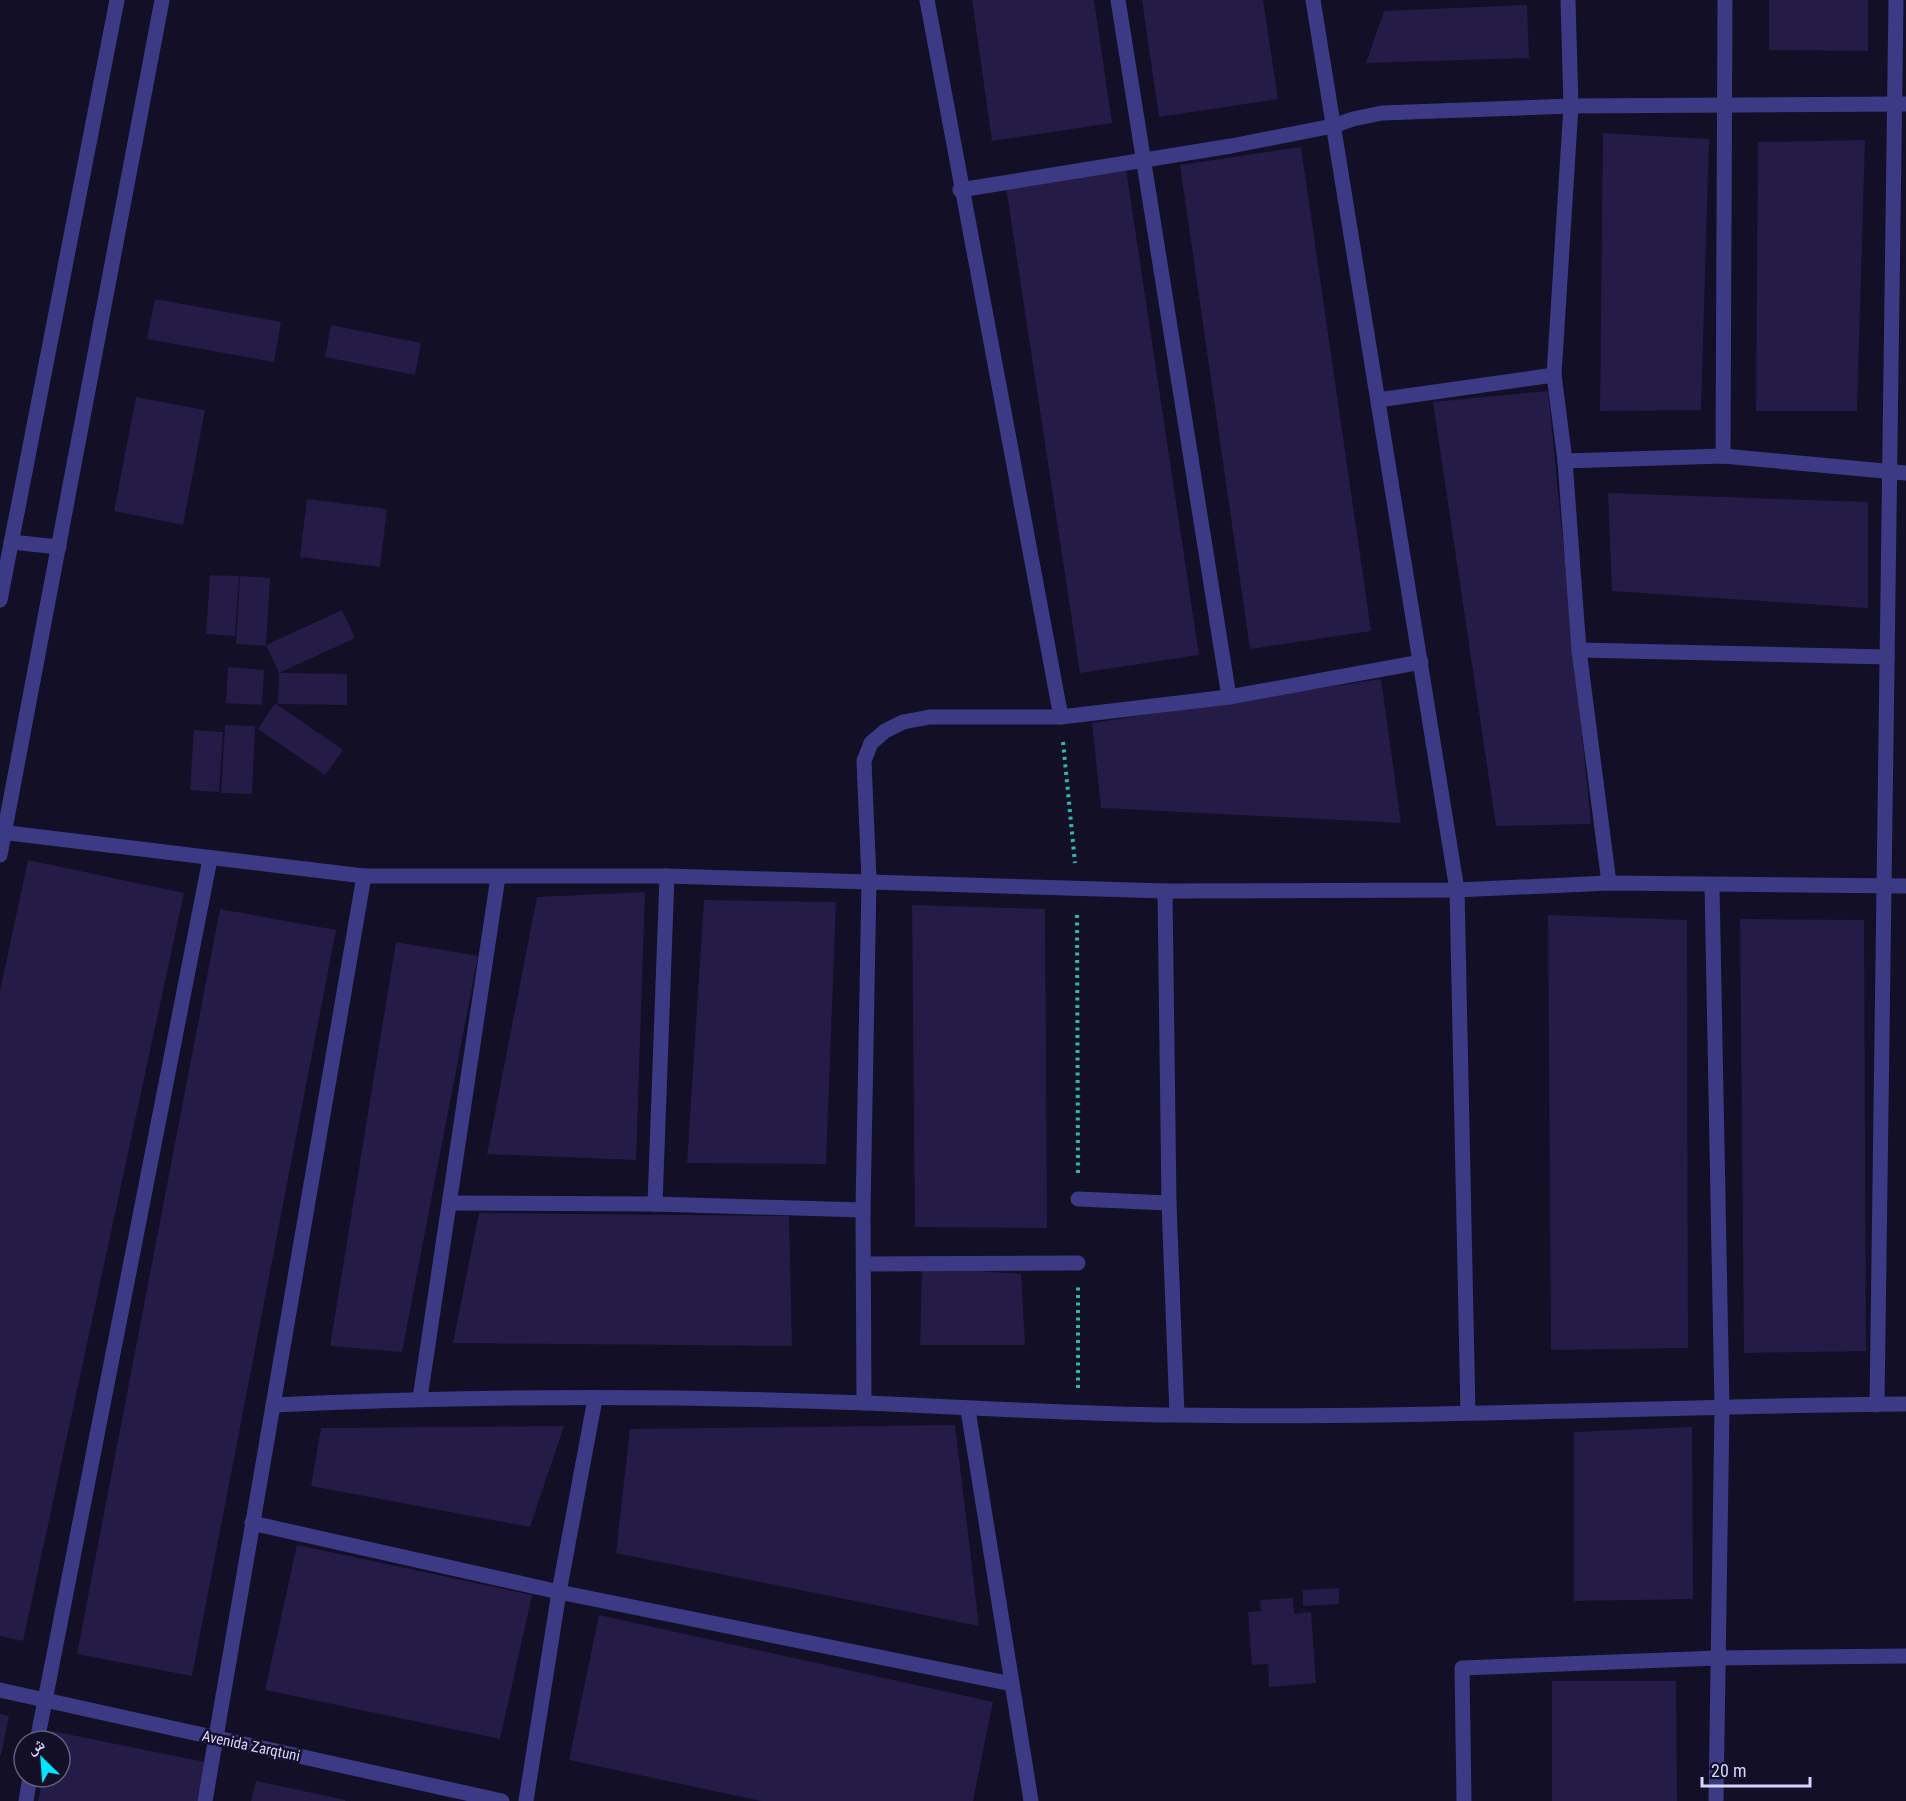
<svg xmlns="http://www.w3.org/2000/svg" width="1906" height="1801" viewBox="0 0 1906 1801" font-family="'Roboto Condensed','Noto Naskh Arabic',sans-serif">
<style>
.building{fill:#241b47}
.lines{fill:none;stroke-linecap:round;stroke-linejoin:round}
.path{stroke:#2fb8b0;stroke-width:4;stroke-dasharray:3 4.5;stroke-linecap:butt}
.minor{stroke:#3d3a85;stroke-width:15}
.labels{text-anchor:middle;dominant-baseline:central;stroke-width:5;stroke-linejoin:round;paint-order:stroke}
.street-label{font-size:15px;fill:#d9d4ff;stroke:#130f26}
</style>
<rect width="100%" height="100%" fill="#130f26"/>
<g class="building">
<polygon points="972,0 1094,0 1112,123 992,141"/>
<polygon points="1142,0 1263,0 1278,99 1159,117"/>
<polygon points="1769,0 1868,0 1868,51 1769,50"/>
<polygon points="1527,5 1529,58 1366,63 1384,11"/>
<polygon points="1603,133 1709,139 1701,410 1600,411"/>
<polygon points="1865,140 1857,411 1756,411 1758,142"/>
<polygon points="1301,147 1371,631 1250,649 1180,165"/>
<polygon points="1126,169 1199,655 1080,673 1006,187"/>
<polygon points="155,299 281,322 274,362 147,339"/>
<polygon points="331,325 421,343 415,375 325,357"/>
<polygon points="1548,391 1591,824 1496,826 1433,402"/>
<polygon points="136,397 205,410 183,525 114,511"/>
<polygon points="1608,493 1868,502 1868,608 1612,591"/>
<polygon points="307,499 387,509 380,567 300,557"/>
<polygon points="210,575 239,576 235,636 206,634"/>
<polygon points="240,576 270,578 266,646 236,644"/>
<polygon points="342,610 355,638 279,673 266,645"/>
<polygon points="228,667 264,670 262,705 226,703"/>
<polygon points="279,673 347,674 347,705 278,704"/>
<polygon points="1381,679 1401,823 1101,808 1092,723"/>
<polygon points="275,703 343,750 325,775 258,729"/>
<polygon points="225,725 255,726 252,794 221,793"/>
<polygon points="194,730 223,732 219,792 190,790"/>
<polygon points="28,860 184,893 23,1641 0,1636 0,991"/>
<polygon points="645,892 636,1160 487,1154 537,897"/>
<polygon points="704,900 836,902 826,1164 687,1163"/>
<polygon points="912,905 1045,909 1047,1228 915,1227"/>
<polygon points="220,909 336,930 192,1676 77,1654"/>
<polygon points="1548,915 1687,920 1688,1348 1551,1350"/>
<polygon points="1740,919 1864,920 1866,1351 1744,1353"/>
<polygon points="396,942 478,956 402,1352 330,1346"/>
<polygon points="479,1213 789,1216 792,1346 453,1343"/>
<polygon points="922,1267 1021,1274 1025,1345 920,1345"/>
<polygon points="955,1425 979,1626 616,1553 630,1429"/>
<polygon points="564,1426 530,1527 311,1486 321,1428"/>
<polygon points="1692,1427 1693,1599 1574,1601 1574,1432"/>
<polygon points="297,1545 532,1595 500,1739 265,1690"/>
<polygon points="1339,1588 1339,1604 1303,1606 1303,1590"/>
<polygon points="1293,1598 1294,1614 1311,1612 1316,1683 1269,1687 1268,1664 1252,1665 1248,1612 1261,1611 1260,1600"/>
<polygon points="599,1615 993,1702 973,1801 761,1801 569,1760"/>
<polygon points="1552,1681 1676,1681 1677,1801 1552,1801"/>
<polygon points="0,1714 9,1716 1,1755 0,1755"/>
<polygon points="52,1731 205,1762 197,1801 38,1801 43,1777 60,1777 60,1741 50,1741"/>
<polygon points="256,1781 346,1800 345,1801 251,1801"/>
</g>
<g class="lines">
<g class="path">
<polyline points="1063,742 1075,863"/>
<polyline points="1077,915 1078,1175"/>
<polyline points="1078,1388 1078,1287"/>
</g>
<g class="minor">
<polyline points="927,0 1061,717"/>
<polyline points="1118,0 1229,697"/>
<polyline points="1313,0 1457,890 1468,1413"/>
<polyline points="1568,0 1571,106 1554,375 1565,461 1579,650 1609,883"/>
<polyline points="960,190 1231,146 1333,126 1353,119 1382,113 1571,106 1906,104"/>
<polyline points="1378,400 1554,375"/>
<polyline points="1723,456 1725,0"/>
<polyline points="1565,461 1723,456 1906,473"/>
<polyline points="11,542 59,547"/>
<polyline points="0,600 117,0"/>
<polyline points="1579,650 1887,657"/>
<polyline points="0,832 364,876 667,876 1165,891 1457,890 1609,883 1906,886"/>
<polyline points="0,855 162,0"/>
<polyline points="1712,885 1722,1407 1716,1801"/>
<polyline points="1165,891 1169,1203 1177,1415"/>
<polyline points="1078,1199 1169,1203"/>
<polyline points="451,1203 655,1204 863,1210"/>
<polyline points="655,1204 667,876"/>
<polyline points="865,1264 1078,1263"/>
<polyline points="420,1398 498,877"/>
<polyline points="864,1403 863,1210 869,880 864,761 871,743 885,731 903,722 930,717 1061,717 1229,697 1421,662"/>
<path d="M273,1405C469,1396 667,1395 864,1403C968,1407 1071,1414 1175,1415C1419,1419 1663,1406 1906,1404"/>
<polyline points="1877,1405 1896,0"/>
<polyline points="968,1410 1031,1801"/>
<polyline points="252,1523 559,1592 1012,1684"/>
<polyline points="0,1690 502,1801"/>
<polyline points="37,1741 210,859"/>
<polyline points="26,1801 30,1777"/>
<polyline points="205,1801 364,876"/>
<polyline points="526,1801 559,1592 595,1399"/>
<polyline points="1464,1801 1462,1668 1717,1658 1906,1656"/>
</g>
</g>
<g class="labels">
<g class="street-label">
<text transform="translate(251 1746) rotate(12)">Avenida Zarqtuni</text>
</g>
</g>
<g transform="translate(42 1759) rotate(335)"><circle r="28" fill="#130f26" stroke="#625e7d" stroke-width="1.5"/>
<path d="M0-4.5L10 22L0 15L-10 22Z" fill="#00e5ff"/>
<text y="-9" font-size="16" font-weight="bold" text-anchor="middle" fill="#d9d4ff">ش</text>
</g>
<path d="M1702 1777v9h108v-9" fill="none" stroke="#d9d4ff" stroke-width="3"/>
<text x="1711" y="1777" font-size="18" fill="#d9d4ff" stroke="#130f26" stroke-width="4.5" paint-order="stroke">20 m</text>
</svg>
